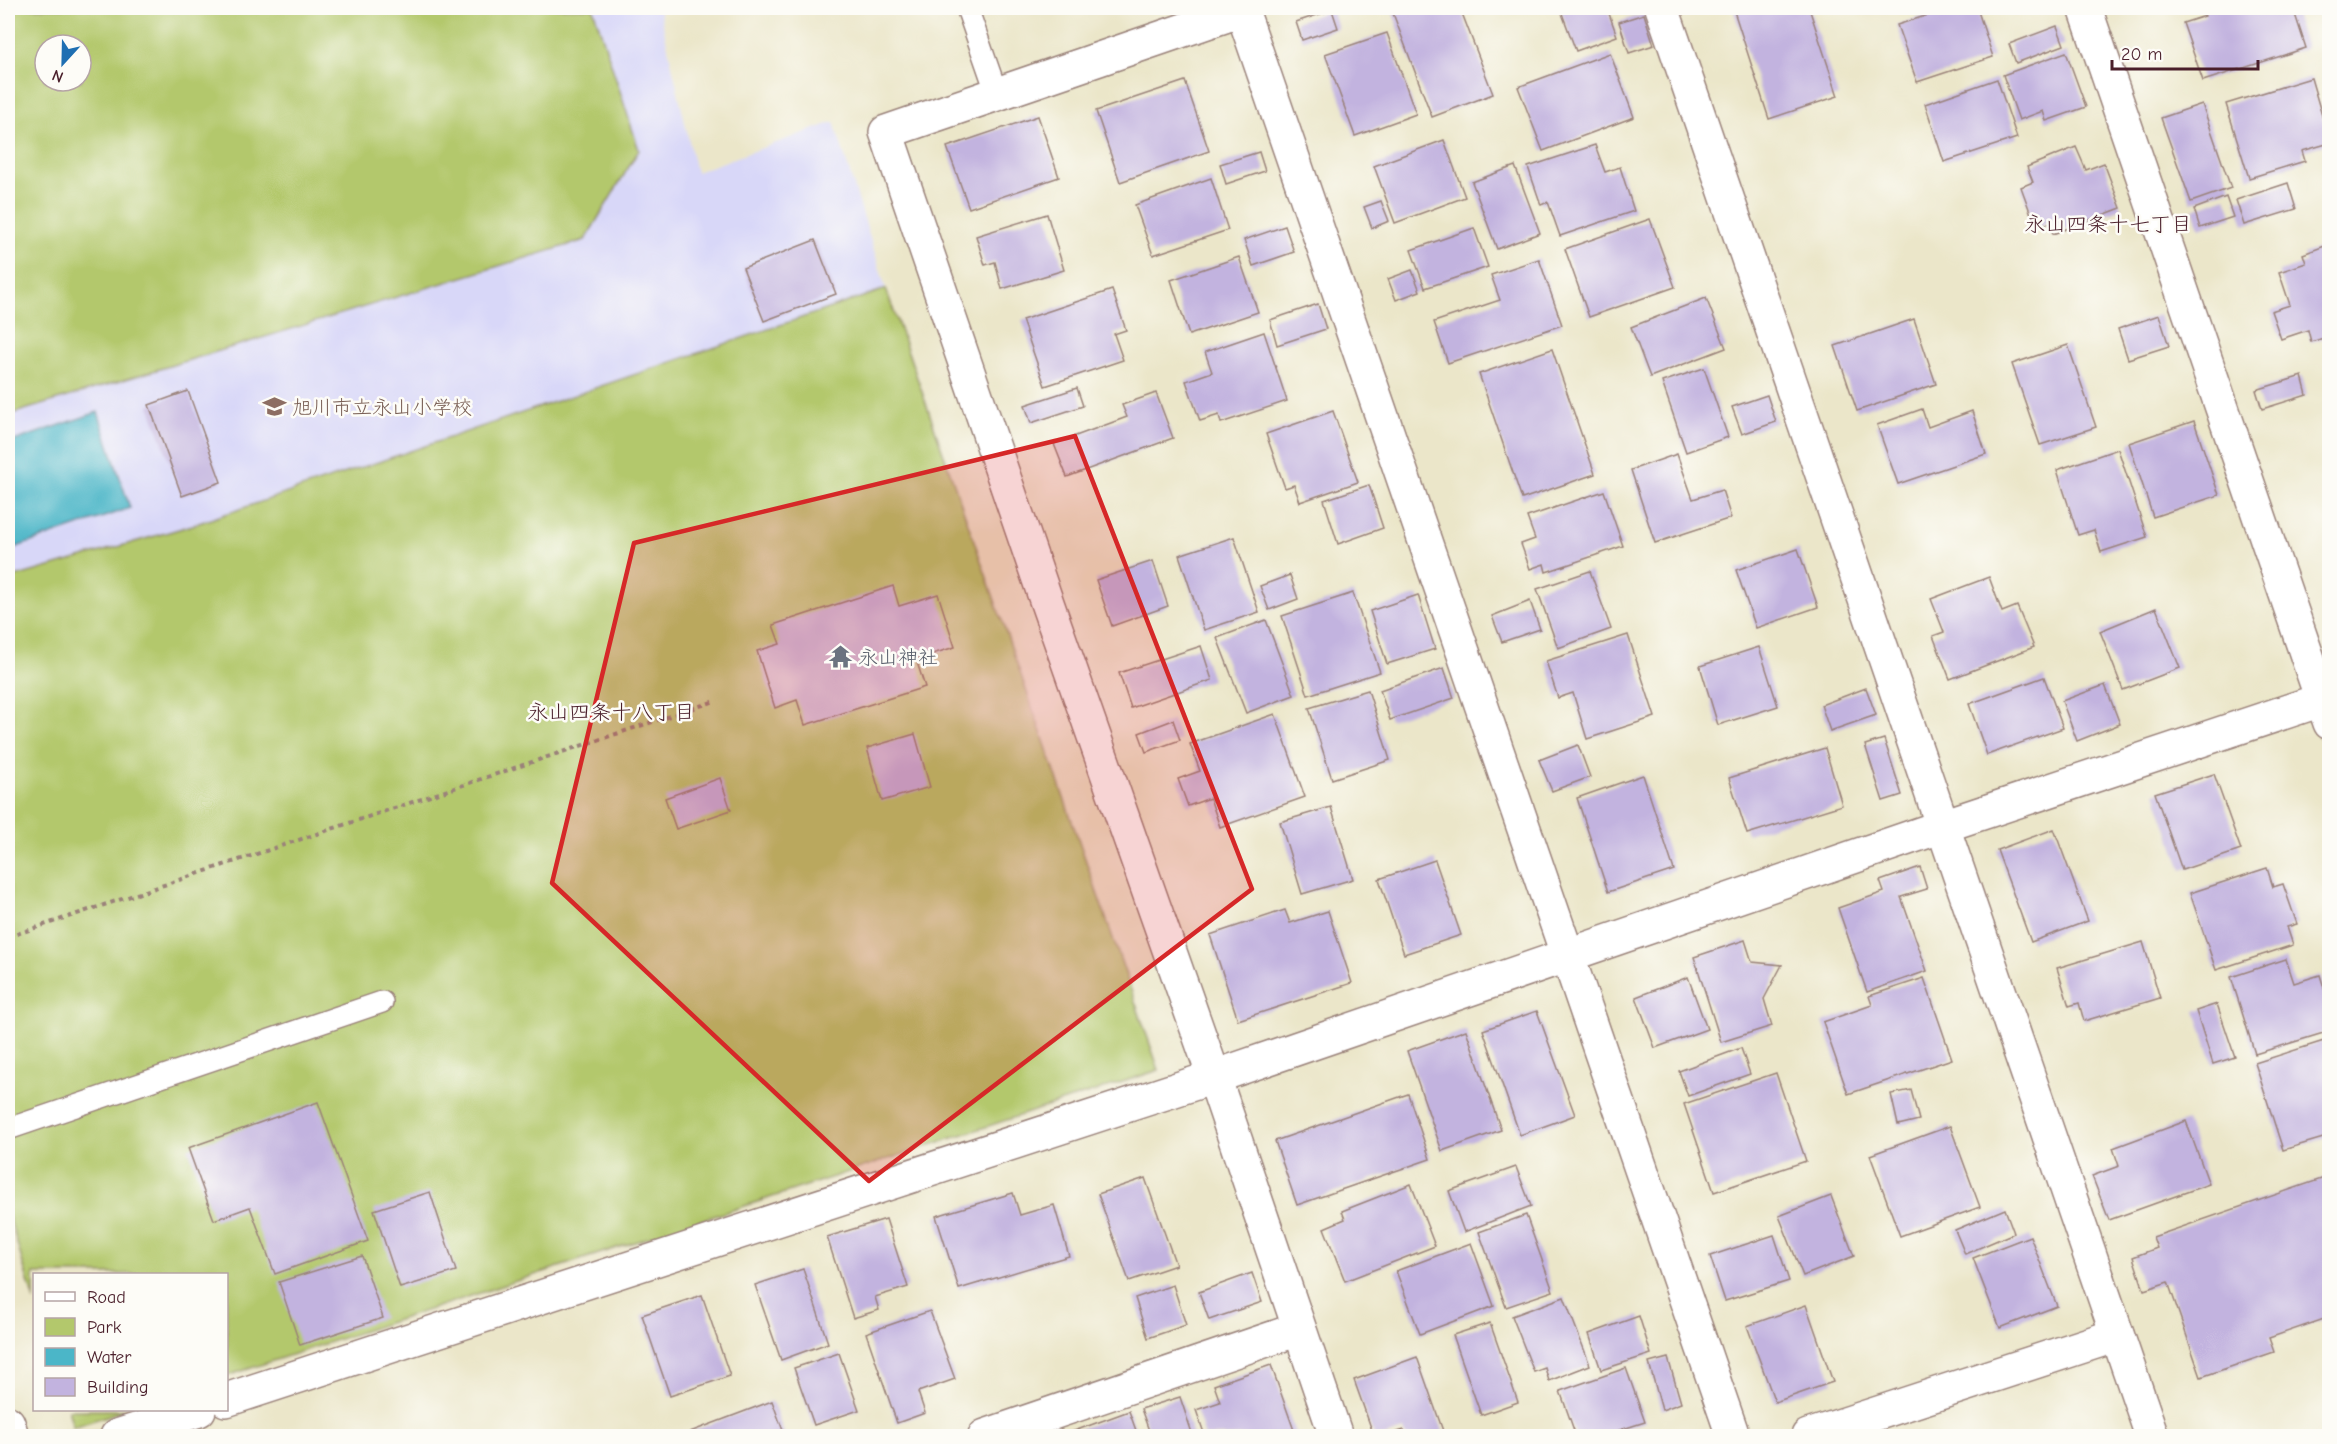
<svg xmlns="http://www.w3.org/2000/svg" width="2337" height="1444" viewBox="0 0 2337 1444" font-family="'Comic Neue','Klee One',sans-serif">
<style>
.built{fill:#d8d7f8;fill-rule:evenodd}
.green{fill:#b3c86c;stroke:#7e744c;stroke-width:1.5;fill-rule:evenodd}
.water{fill:#4bb6c8;stroke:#4a6a7a;stroke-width:1.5}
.building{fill:#c2b3df}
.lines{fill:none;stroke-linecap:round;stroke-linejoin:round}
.lane-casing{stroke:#9a827a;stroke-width:24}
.street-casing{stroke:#9a827a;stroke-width:36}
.primary-casing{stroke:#9a827a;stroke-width:36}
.path{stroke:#9a827a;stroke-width:4;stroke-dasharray:4.5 4.5;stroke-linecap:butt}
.lane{stroke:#fff;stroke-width:21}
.street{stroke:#fff;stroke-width:33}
.primary{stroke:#fff;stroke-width:33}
.marked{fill:#d62828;fill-opacity:0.2;stroke:#d62828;stroke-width:4.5;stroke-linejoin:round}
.labels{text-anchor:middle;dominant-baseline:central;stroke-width:5;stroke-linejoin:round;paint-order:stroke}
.education-label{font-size:20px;fill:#785e54;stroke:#fdfcf7;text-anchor:start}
.worship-label{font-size:20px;fill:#5b616d;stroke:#fdfcf7;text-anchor:start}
.neighbourhood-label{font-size:21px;fill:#4a1f2b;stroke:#fdfcf7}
</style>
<rect width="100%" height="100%" fill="#fdfcf7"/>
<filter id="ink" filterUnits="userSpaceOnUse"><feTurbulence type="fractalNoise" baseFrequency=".0167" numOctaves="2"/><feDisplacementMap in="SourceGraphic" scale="12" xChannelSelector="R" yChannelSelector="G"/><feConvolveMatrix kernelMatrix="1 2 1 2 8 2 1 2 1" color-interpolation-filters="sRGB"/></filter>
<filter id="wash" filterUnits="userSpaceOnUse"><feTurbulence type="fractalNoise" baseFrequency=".008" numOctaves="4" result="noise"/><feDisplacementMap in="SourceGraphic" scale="24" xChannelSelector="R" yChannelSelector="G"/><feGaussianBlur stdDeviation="1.35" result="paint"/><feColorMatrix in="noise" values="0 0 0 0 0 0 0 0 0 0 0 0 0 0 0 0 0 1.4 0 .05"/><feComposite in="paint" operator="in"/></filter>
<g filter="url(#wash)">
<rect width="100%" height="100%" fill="#ebe6c9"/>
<path class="built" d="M8,8H659L696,172L834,122L886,289L196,524L8,579ZM45,45H81V81H45Z"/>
<g class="green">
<path d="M8,8H593L639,150L585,240L8,415ZM45,45H81V81H45Z"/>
<polygon points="886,289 1159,1070 227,1376 226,1274 34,1274 34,1301 8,1213 8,579 196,524"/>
<polygon points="68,1410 125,1410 73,1427"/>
</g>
<polygon class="water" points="98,412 130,508 8,550 8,443"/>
<g id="blocks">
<g class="building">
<polygon points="1391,8 1432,8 1433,11 1443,8 1460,8 1493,94 1432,117"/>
<polygon points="1560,8 1607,8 1617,36 1576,51"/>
<polygon points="1733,8 1809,8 1838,96 1769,119"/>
<polygon points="1950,8 1977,8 1993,57 1917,82 1897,25"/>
<polygon points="2202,8 2293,8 2306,48 2203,81 2183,23 2205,16"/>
<polygon points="1332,10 1338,28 1302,40 1296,22"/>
<polygon points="1644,14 1654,45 1629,53 1619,22"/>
<polygon points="2057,26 2064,45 2016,63 2009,44"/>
<polygon points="1387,33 1416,114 1355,136 1325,54"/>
<polygon points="2066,52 2086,107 2046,121 2043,111 2019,120 2003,75"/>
<polygon points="1610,53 1634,117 1543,151 1518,87"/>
<polygon points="2311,78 2330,143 2302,151 2305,161 2249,178 2226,104"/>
<polygon points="1997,79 2017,138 1944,162 1925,104"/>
<polygon points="1185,81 1209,151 1120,182 1096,111"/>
<polygon points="2202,104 2231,188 2191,202 2161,118"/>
<polygon points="1038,116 1059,177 969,208 947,147"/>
<polygon points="1444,140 1465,197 1395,223 1374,166"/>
<polygon points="1595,145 1605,172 1620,167 1634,211 1560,236 1548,202 1541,205 1528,167"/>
<polygon points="2076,147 2086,170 2104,163 2121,208 2053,234 2049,223 2036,228 2021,187 2033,182 2027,167"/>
<polygon points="1259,152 1265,171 1226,184 1220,164"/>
<polygon points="1515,166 1540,233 1497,249 1472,182"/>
<polygon points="1211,178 1228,230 1153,255 1135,205"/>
<polygon points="2288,183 2296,209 2244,225 2236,200"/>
<polygon points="2226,197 2233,217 2200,228 2194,209"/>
<polygon points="1381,201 1389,221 1372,228 1364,207"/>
<polygon points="1047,214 1064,270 1002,289 995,262 985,265 976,236"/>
<polygon points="1650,219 1675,287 1589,317 1565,249"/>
<polygon points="1285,226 1294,252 1253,266 1244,240"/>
<polygon points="1474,228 1488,267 1425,288 1411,250"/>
<polygon points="815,240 836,294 764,321 743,268"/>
<polygon points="2330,244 2330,336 2311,342 2308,330 2281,339 2271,311 2290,305 2279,272 2306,263 2303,254"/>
<polygon points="1239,257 1258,312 1189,335 1171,280"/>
<polygon points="1539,259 1562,325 1448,363 1434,322 1500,300 1491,275"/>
<polygon points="1412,270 1420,291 1396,300 1388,279"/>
<polygon points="1112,290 1126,330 1114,334 1123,360 1045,386 1022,320"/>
<polygon points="1706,298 1726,348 1650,377 1631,327"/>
<polygon points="1318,304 1326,329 1277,345 1270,320"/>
<polygon points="2159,315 2169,346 2128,359 2118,329"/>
<polygon points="1914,319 1936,384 1857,411 1835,346"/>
<polygon points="1264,332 1287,401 1221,423 1219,415 1200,421 1186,381 1212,372 1205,352"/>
<polygon points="2068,345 2096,427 2040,445 2012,364"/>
<polygon points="1552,349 1595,474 1522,499 1479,374"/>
<polygon points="1704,368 1728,437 1686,452 1662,382"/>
<polygon points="2302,376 2307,395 2262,409 2256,390"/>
<polygon points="1077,388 1083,406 1031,423 1025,405"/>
<polygon points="188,391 221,482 182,496 149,405"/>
<polygon points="1156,393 1173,438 1067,477 1054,444 1127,417 1122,405"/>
<polygon points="1767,395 1776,422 1742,434 1732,407"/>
<polygon points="1922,409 1928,427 1972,411 1986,454 1898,484 1877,425"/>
<polygon points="1333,411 1358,482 1300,502 1294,485 1285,488 1266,434"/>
<polygon points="2194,421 2219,495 2153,517 2129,443"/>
<polygon points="2118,449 2147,537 2101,552 2094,530 2078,535 2057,470"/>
<polygon points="1677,454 1693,499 1722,490 1731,518 1655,543 1631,470"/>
<polygon points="1369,485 1383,528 1338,544 1324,500"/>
<polygon points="1604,491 1623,546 1546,572 1544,564 1530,569 1521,544 1535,539 1527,517"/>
<polygon points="1234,537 1259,612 1204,630 1179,555"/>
<polygon points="1798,549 1818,607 1756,628 1736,570"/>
<polygon points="1153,561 1168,606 1112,626 1096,580"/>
<polygon points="1590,571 1611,629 1558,648 1537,589"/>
<polygon points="1290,575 1298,599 1269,610 1260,586"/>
<polygon points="1989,577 2002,612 2017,606 2034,647 1950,679 1933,636 1944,632 1931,599"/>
<polygon points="893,586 899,606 938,594 955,647 916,659 925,687 805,725 797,700 775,708 757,651 780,644 773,625"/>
<polygon points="1353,593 1380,672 1308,695 1282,616"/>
<polygon points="1418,595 1435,649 1387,664 1370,611"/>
<polygon points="1530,601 1540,629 1502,642 1492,616"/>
<polygon points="2156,608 2180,668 2123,690 2100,631"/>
<polygon points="1266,620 1294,695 1246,713 1217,638"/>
<polygon points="1628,635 1655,717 1587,739 1573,693 1558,698 1546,661"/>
<polygon points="1201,646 1212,680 1131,708 1119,673"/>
<polygon points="1759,647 1778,706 1718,725 1700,666"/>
<polygon points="1444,668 1454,698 1390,720 1380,690"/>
<polygon points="2044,677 2063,728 1987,755 1969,704"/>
<polygon points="2105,685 2120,724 2077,741 2062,701"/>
<polygon points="1866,688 1876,715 1830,731 1821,705"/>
<polygon points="1368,690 1390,760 1332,779 1309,708"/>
<polygon points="1275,714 1305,797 1220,827 1210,798 1188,806 1178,779 1200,771 1190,744"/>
<polygon points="1173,720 1180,740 1146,752 1139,733"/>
<polygon points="915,734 930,787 882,801 867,748"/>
<polygon points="1884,739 1902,795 1883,801 1865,745"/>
<polygon points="1578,745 1590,777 1552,791 1539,760"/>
<polygon points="1825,748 1842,805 1747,834 1729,778"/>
<polygon points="2214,774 2241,850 2182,870 2155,793"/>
<polygon points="1643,775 1674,870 1608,892 1577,798"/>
<polygon points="720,778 731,810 676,829 665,798"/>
<polygon points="1331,807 1353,879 1302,894 1280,822"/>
<polygon points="2054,829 2088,921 2031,942 1997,850"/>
<polygon points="1435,860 1461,935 1404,954 1379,879"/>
<polygon points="1920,867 1927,889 1901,897 1927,971 1867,992 1838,908 1884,892 1880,881"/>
<polygon points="2267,868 2273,887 2283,884 2297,924 2287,927 2293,945 2216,970 2190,893"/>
<polygon points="1285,910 1290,923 1328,911 1352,983 1238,1020 1210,935"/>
<polygon points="1745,940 1752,962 1782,965 1764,999 1772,1026 1721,1042 1694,957"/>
<polygon points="2143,942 2160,998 2084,1021 2079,1003 2069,1006 2057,968"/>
<polygon points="2286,959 2294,983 2320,975 2325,991 2330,989 2330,1031 2255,1054 2231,977"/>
<polygon points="1688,977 1707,1029 1655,1048 1636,997"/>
<polygon points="1924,978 1952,1059 1848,1094 1823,1022 1872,1005 1869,996"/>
<polygon points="2217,1004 2235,1057 2213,1064 2196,1011"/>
<polygon points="1537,1011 1575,1115 1520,1135 1483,1030"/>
<polygon points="1466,1030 1501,1130 1442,1151 1407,1051"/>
<polygon points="2327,1040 2330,1049 2330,1136 2283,1150 2255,1063"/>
<polygon points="1741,1048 1750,1074 1688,1096 1679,1071"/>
<polygon points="1776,1073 1806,1161 1714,1192 1684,1104"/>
<polygon points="1911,1090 1919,1120 1898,1125 1891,1094"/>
<polygon points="1408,1094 1430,1159 1297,1205 1275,1141"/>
<polygon points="318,1102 368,1241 275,1274 250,1207 214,1220 188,1148"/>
<polygon points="2186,1121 2209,1184 2109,1220 2092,1176 2119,1166 2113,1148"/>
<polygon points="1950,1126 1980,1207 1900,1236 1870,1155"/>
<polygon points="1516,1167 1531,1206 1464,1232 1449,1191"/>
<polygon points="2330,1176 2330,1317 2269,1338 2274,1352 2201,1377 2168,1282 2144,1290 2133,1257 2157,1248 2153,1237"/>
<polygon points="1145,1178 1176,1265 1129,1281 1098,1194"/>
<polygon points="1411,1184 1435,1246 1345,1281 1324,1228 1345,1219 1342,1211"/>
<polygon points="430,1192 456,1271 400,1288 374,1210"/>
<polygon points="1013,1193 1020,1215 1054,1205 1069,1256 959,1289 936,1216"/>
<polygon points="1831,1196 1854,1256 1803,1276 1779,1216"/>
<polygon points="2005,1209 2014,1233 1965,1254 1955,1230"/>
<polygon points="1526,1215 1553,1291 1506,1307 1479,1232"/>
<polygon points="886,1219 908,1287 875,1297 879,1310 853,1318 827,1237"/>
<polygon points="1774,1235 1789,1281 1725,1301 1710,1256"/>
<polygon points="2030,1236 2057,1306 2000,1328 1973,1258"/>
<polygon points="1471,1243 1494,1306 1420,1334 1396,1271"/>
<polygon points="362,1256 383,1318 300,1345 279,1282"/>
<polygon points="803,1269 828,1343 781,1360 755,1285"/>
<polygon points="1252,1273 1262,1302 1209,1320 1199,1292"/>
<polygon points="1173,1285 1186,1325 1148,1338 1135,1298"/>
<polygon points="702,1295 730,1376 670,1396 642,1315"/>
<polygon points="1564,1297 1590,1365 1549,1381 1545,1368 1534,1372 1512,1316"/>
<polygon points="1806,1305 1833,1382 1775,1402 1747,1326"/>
<polygon points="930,1311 955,1379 918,1392 925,1413 897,1423 866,1333"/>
<polygon points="1639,1316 1651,1354 1601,1370 1589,1334"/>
<polygon points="1490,1323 1518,1402 1481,1415 1453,1335"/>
<polygon points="839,1353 859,1410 814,1425 794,1368"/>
<polygon points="1417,1357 1443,1431 1427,1436 1406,1436 1404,1430 1385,1436 1374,1436 1354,1380"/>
<polygon points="1668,1358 1681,1403 1662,1410 1649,1363"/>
<polygon points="1271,1365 1296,1436 1205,1436 1196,1410 1220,1402 1214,1385"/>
<polygon points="1626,1368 1645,1422 1601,1436 1576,1436 1560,1391"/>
<polygon points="1180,1397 1193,1436 1151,1436 1141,1409"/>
<polygon points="772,1401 785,1436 691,1436 690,1432"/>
<polygon points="1129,1411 1138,1436 1067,1436 1066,1434"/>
</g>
</g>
</g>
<g filter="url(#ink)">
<use href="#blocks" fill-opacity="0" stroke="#9a827a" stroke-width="1.5"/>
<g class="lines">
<defs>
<g id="lane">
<polyline points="967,8 997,94"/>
<polyline points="8,1129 382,1002"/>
</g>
<g id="street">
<polyline points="1244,8 1242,10 886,132 1046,600 1214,1077 1336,1436"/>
<polyline points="1662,8 2152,1436"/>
<polyline points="2085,8 2330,723"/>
<polyline points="1242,10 1733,1436"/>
<polyline points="226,1400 1214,1077 1943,826 2330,697"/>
<polyline points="117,1436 199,1410"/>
<polyline points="985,1436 1299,1329"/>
<polyline points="1808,1436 2117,1335"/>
</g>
<polyline id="primary" points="8,1423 12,1436"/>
</defs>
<use href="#lane" class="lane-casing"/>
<use href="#street" class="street-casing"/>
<use href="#primary" class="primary-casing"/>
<polyline class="path" points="8,937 715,701"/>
<use href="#lane" class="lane"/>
<use href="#street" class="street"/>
<use href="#primary" class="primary"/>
</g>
</g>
<path class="marked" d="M1075,436L1252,889L869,1181L552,883L634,543Z"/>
<defs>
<symbol id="school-bare" viewBox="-9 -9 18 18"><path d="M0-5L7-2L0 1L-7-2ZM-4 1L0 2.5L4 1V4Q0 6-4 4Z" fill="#8d6e63" stroke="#fdfcf7" stroke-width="2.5" paint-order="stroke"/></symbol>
<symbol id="temple-bare" viewBox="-9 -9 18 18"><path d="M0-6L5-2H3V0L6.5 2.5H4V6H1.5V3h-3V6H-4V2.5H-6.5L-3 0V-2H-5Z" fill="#6b7280" stroke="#fdfcf7" stroke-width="2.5" paint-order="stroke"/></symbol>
</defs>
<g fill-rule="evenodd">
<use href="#school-bare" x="258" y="390" width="33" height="33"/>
<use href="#temple-bare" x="824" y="640" width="33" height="33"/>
</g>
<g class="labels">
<g class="education-label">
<text x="292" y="407">旭川市立永山小学校</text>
</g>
<g class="worship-label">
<text x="858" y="657">永山神社</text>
</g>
<g class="neighbourhood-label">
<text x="2108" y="224">永山四条十七丁目</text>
<text x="611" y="712">永山四条十八丁目</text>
</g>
</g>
<rect width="2337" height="1444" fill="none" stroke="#fdfcf7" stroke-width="30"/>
<rect x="33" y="1273" width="195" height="138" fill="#fdfcf7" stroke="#b5a4a5" stroke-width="1.5"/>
<rect x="45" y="1292" width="30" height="9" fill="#ffffff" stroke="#b5a4a5" stroke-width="1.5"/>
<text x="87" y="1303" font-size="18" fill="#4a1f2b">Road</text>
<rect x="45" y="1318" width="30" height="18" fill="#b3c86c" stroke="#b5a4a5" stroke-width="1.5"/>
<text x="87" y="1333" font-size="18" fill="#4a1f2b">Park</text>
<rect x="45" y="1348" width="30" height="18" fill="#4bb6c8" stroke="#b5a4a5" stroke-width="1.5"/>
<text x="87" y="1363" font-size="18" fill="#4a1f2b">Water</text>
<rect x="45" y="1378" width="30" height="18" fill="#c2b3df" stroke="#b5a4a5" stroke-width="1.5"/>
<text x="87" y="1393" font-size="18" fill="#4a1f2b">Building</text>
<g transform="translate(63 63) rotate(202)"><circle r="28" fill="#fdfcf7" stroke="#b5a4a5" stroke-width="1.5"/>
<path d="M0-4.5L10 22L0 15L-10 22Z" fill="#1f6fb2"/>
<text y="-9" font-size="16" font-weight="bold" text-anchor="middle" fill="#4a1f2b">N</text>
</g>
<path d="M2112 60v9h146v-9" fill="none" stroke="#4a1f2b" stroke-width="3"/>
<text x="2121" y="60" font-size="18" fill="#4a1f2b" stroke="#fdfcf7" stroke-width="4.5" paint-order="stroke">20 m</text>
</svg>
